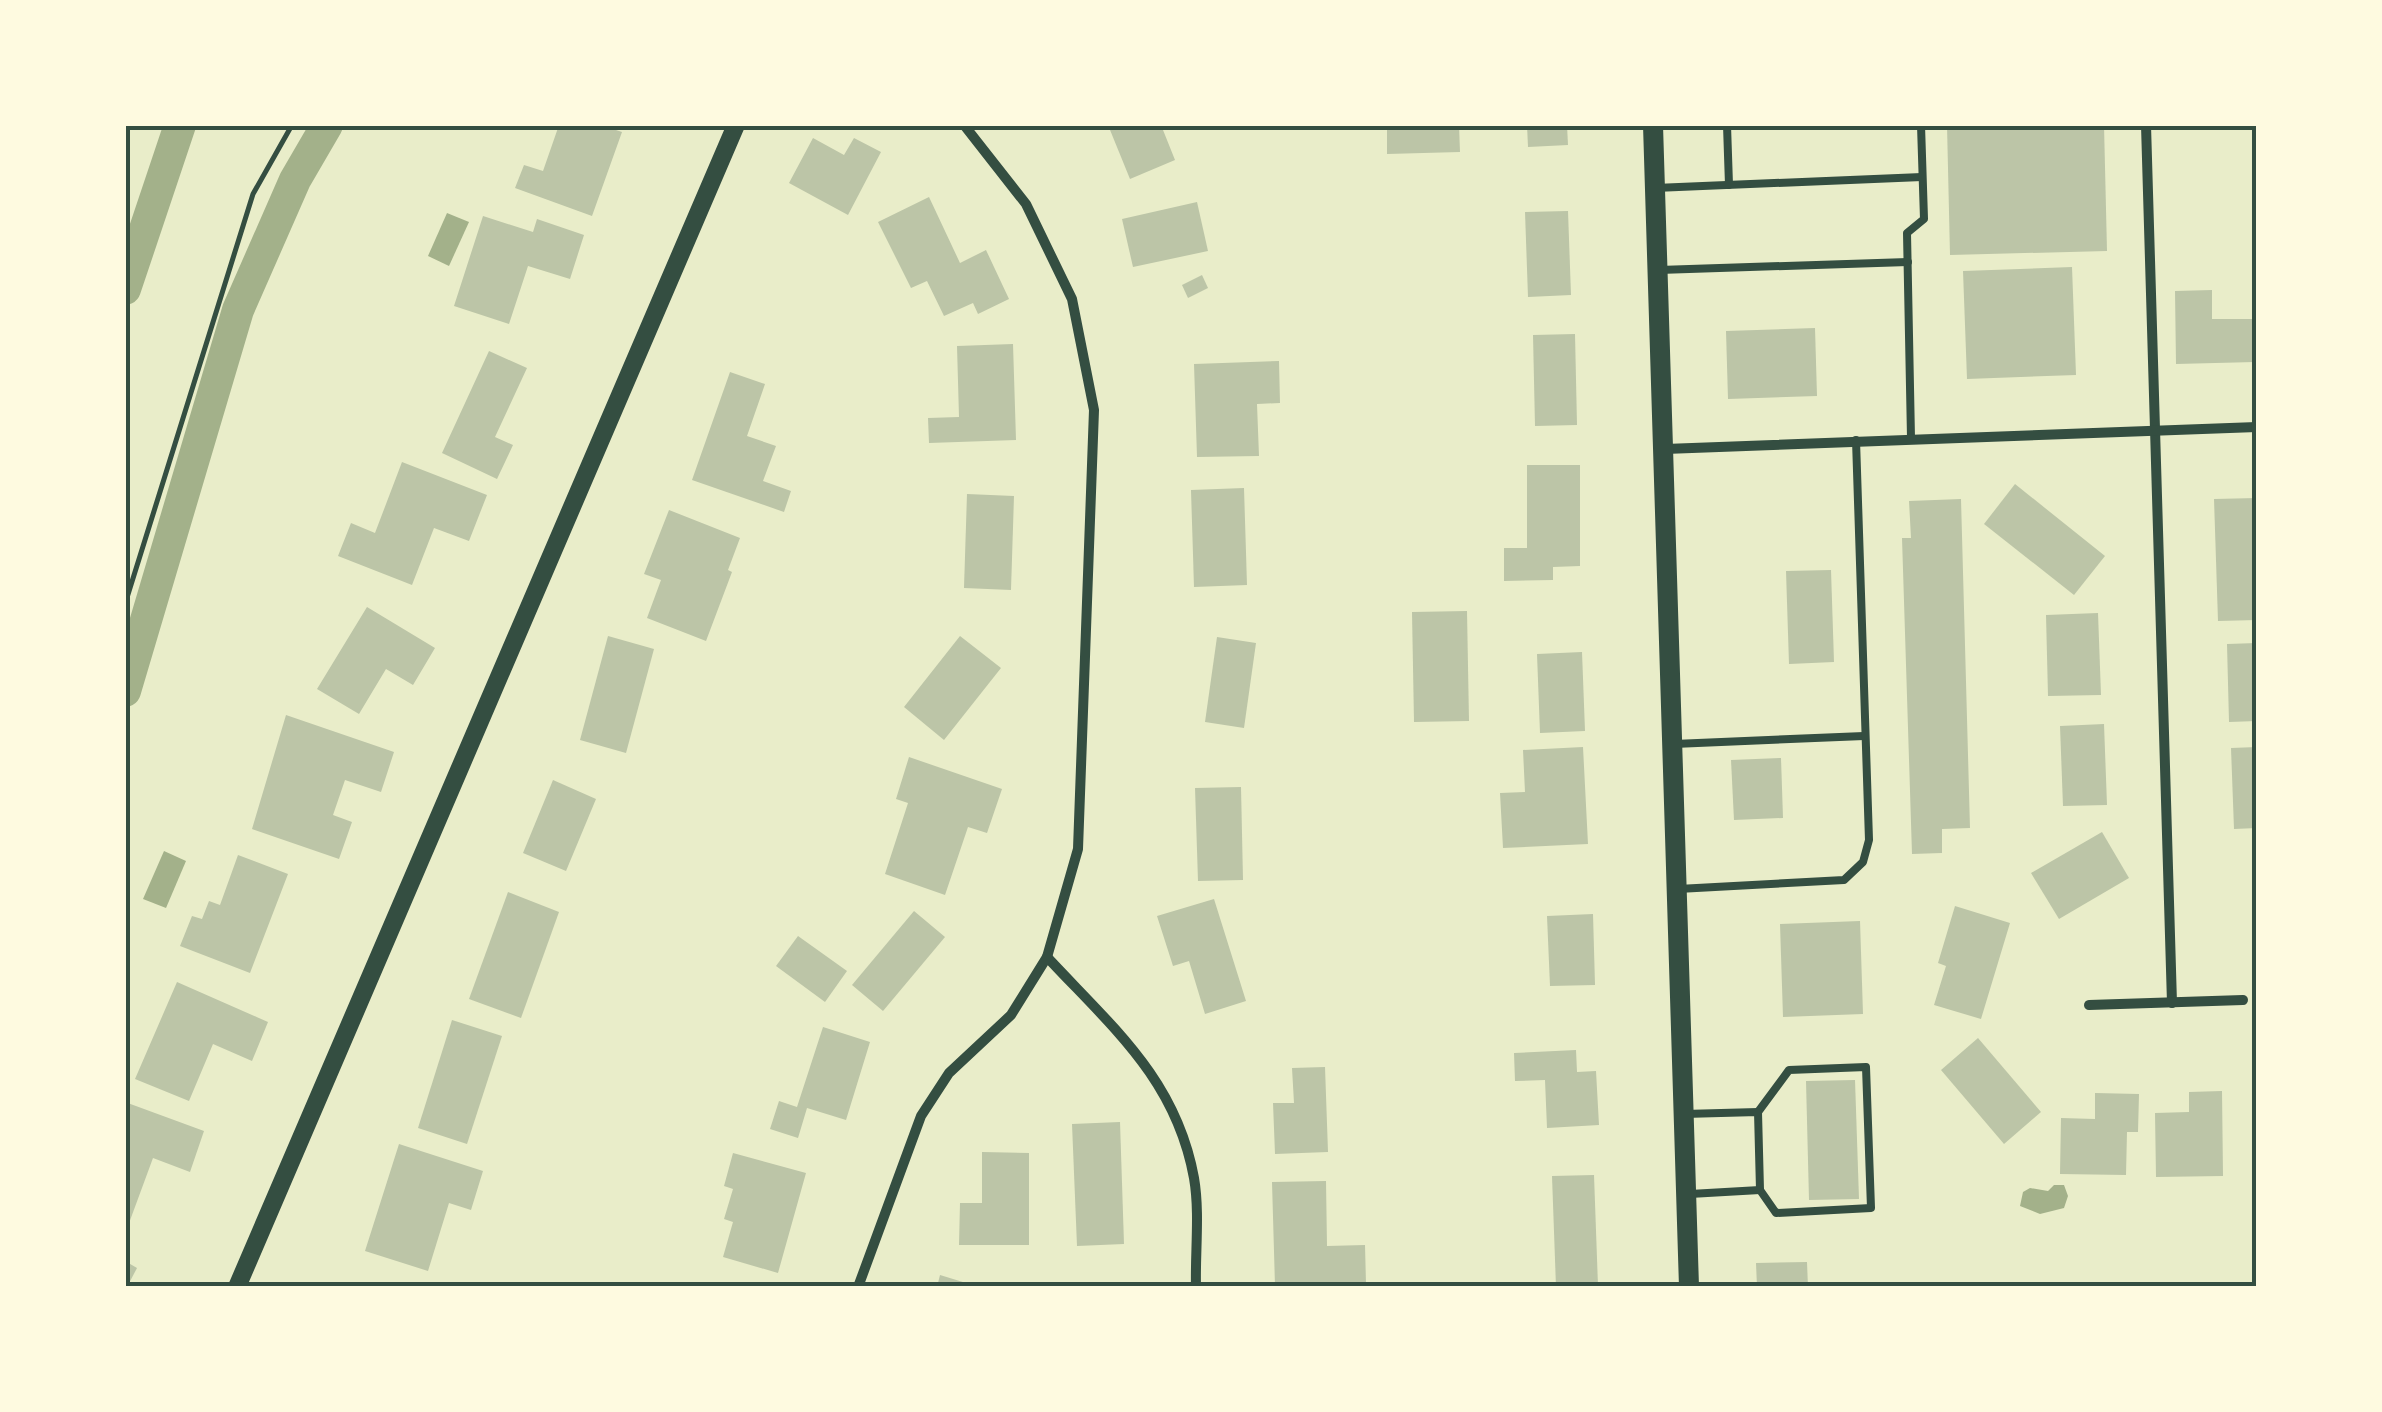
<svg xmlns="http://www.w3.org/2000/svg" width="2382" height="1412" viewBox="0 0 2382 1412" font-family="'Sofia Sans Condensed',sans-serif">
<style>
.water{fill:#a3b18a}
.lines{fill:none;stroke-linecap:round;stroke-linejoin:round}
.canal{stroke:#a3b18a;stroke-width:32}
.building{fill:#bcc5a7}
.path{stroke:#344e41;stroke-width:5}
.service{stroke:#344e41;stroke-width:8}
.minor{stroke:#344e41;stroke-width:10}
.tertiary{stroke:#344e41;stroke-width:18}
.secondary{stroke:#344e41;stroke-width:20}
.neatline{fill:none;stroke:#344e41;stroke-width:4}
</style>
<rect width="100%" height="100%" fill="#e9edc9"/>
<g class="water">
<polygon points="447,213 469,222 449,266 428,256"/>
<polygon points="164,851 186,861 166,908 143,899"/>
<polygon points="2054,1185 2064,1185 2068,1196 2064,1208 2040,1214 2020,1206 2023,1192 2030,1188 2048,1191"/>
</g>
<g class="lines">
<g class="canal">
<polyline points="125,289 180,125"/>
<polyline points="125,691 238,310 295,180 327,125"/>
</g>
</g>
<g class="building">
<polygon points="559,125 601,125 622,132 592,216 515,188 524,165 543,171"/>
<polygon points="1108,125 1161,125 1175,160 1130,179"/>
<polygon points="1387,125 1459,125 1460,152 1387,154"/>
<polygon points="1527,125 1567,125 1568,145 1528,147"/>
<polygon points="1947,125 2104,125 2107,251 1950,255"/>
<polygon points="813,138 844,155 854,138 881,152 848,215 789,183"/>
<polygon points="929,197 960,263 986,250 1009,299 978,314 973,303 944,316 927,281 911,288 878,222"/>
<polygon points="1197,202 1208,251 1133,267 1122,219"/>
<polygon points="1568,211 1571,295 1528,297 1525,212"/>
<polygon points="483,216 533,232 537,219 584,235 570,279 528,266 509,324 454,306"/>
<polygon points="2072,267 2076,375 1967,379 1963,271"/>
<polygon points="1202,275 1208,288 1188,298 1182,285"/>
<polygon points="2212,290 2212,319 2255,319 2255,362 2176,364 2175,291"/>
<polygon points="1815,328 1817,396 1728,399 1726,331"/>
<polygon points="1575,334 1577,425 1535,426 1533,335"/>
<polygon points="1013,344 1016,440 929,443 928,418 959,417 957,346"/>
<polygon points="489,351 527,368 495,437 513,445 497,479 442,453"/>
<polygon points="1279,361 1280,403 1257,404 1259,456 1197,457 1194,364"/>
<polygon points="730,372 765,384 747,436 776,446 763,481 791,491 784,512 692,480"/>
<polygon points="402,462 487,495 469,541 434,528 412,585 338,556 351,523 375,533"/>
<polygon points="1527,465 1580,465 1580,566 1553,567 1553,580 1504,581 1504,548 1527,548"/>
<polygon points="2015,484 2105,556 2074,595 1984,524"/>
<polygon points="1244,488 1247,585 1194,587 1191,490"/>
<polygon points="967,494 1014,496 1011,590 964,588"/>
<polygon points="2257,498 2257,620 2218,621 2214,499"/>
<polygon points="1961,499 1970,828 1942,829 1942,853 1912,854 1902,538 1911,538 1909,501"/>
<polygon points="669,510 740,538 728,570 732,572 706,641 647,618 661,580 644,574"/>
<polygon points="1831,570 1834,662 1789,664 1786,571"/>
<polygon points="367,607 435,648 413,685 386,669 359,714 317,689"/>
<polygon points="1467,611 1469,721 1414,722 1412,612"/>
<polygon points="2098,613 2101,695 2048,696 2046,615"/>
<polygon points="608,636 654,649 626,753 580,740"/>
<polygon points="960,636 1001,668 944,740 904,707"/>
<polygon points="1217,637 1256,643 1244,728 1205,722"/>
<polygon points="2257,643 2257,721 2229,722 2227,644"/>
<polygon points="1582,652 1585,731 1540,733 1537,654"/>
<polygon points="286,715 394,752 381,792 345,780 333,815 352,822 339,859 252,829"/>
<polygon points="2104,724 2107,805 2063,806 2060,726"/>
<polygon points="1583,747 1588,844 1503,848 1500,793 1525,792 1523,750"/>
<polygon points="2257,747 2257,828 2234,829 2231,748"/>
<polygon points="909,757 1002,789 987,833 968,827 945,895 885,874 908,803 896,799"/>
<polygon points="1781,758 1783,818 1734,820 1731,760"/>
<polygon points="553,780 596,799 566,871 523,853"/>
<polygon points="1241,787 1243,880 1198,881 1195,788"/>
<polygon points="2102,832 2129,878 2059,919 2031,873"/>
<polygon points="238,855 288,874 250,973 180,946 192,916 202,919 209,901 220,905"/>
<polygon points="508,892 559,912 521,1018 469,999"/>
<polygon points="1214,899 1246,1001 1205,1014 1189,961 1173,966 1157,916"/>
<polygon points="1955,906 2010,923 1981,1019 1934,1005 1946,966 1938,963"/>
<polygon points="914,911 945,937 883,1011 852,985"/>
<polygon points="1593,914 1595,985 1550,986 1547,916"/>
<polygon points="1860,921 1863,1014 1783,1017 1780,924"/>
<polygon points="798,936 847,971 825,1002 776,966"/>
<polygon points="177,982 268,1022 252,1061 213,1044 189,1101 135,1079"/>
<polygon points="452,1020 502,1036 467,1144 418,1128"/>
<polygon points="823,1027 870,1042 846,1120 807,1108 798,1138 770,1129 779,1101 797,1107"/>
<polygon points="1978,1038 2041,1112 2004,1144 1941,1070"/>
<polygon points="1576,1050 1577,1072 1596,1071 1599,1125 1547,1128 1545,1080 1515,1081 1514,1053"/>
<polygon points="1325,1067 1328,1152 1275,1154 1273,1103 1294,1103 1292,1068"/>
<polygon points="1855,1080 1859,1199 1809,1200 1806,1081"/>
<polygon points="2222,1091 2223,1176 2156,1177 2155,1113 2189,1112 2189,1092"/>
<polygon points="2095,1093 2139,1094 2138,1132 2127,1132 2126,1175 2060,1174 2061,1118 2095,1119"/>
<polygon points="125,1102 204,1131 190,1172 153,1158 125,1234"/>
<polygon points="1120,1122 1124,1244 1077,1246 1072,1124"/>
<polygon points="399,1144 483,1171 471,1210 449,1203 428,1271 365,1251"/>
<polygon points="982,1152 1029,1153 1029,1245 959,1245 960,1203 982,1203"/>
<polygon points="733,1153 806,1173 778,1273 723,1257 733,1222 724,1219 733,1189 724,1186"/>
<polygon points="1594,1175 1598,1286 1556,1287 1552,1176"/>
<polygon points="1326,1181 1327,1246 1365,1245 1366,1284 1275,1286 1272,1182"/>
<polygon points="125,1261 137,1268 127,1287 125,1287"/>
<polygon points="1807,1262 1808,1287 1757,1287 1756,1263"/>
<polygon points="940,1275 976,1286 976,1287 937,1287"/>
</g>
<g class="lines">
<polyline class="path" points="125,604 253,194 292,125"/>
<g class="service">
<polyline points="1727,125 1729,185"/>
<polyline points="1655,188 1922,177"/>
<polyline points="1659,270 1908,262"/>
<polyline points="1911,438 1907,233 1924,219 1921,125"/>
<polyline points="1674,744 1864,736"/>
<polyline points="1678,889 1844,880 1863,862 1869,840 1856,440"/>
<polyline points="1758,1112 1789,1070 1866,1067 1871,1208 1776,1213 1760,1190"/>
<polyline points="1684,1114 1758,1112 1760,1190 1690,1194"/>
</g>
<g class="minor">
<polyline points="2146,125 2172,1003"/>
<polyline points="1665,449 2257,427"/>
<path d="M1047,957C1112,1027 1176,1079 1194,1178C1200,1213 1195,1252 1196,1287"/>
<polyline points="2089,1005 2243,1000"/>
<polyline points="858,1287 921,1116 949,1073 1011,1015 1047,957 1078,849 1094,410 1072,299 1026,204 964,125"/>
</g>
<polyline class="tertiary" points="237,1287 736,125"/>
<polyline class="secondary" points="1653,125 1689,1287"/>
</g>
<rect width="2382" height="1412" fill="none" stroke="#fefae0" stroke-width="255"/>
<rect x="128" y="128" width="2126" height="1156" class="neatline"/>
</svg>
